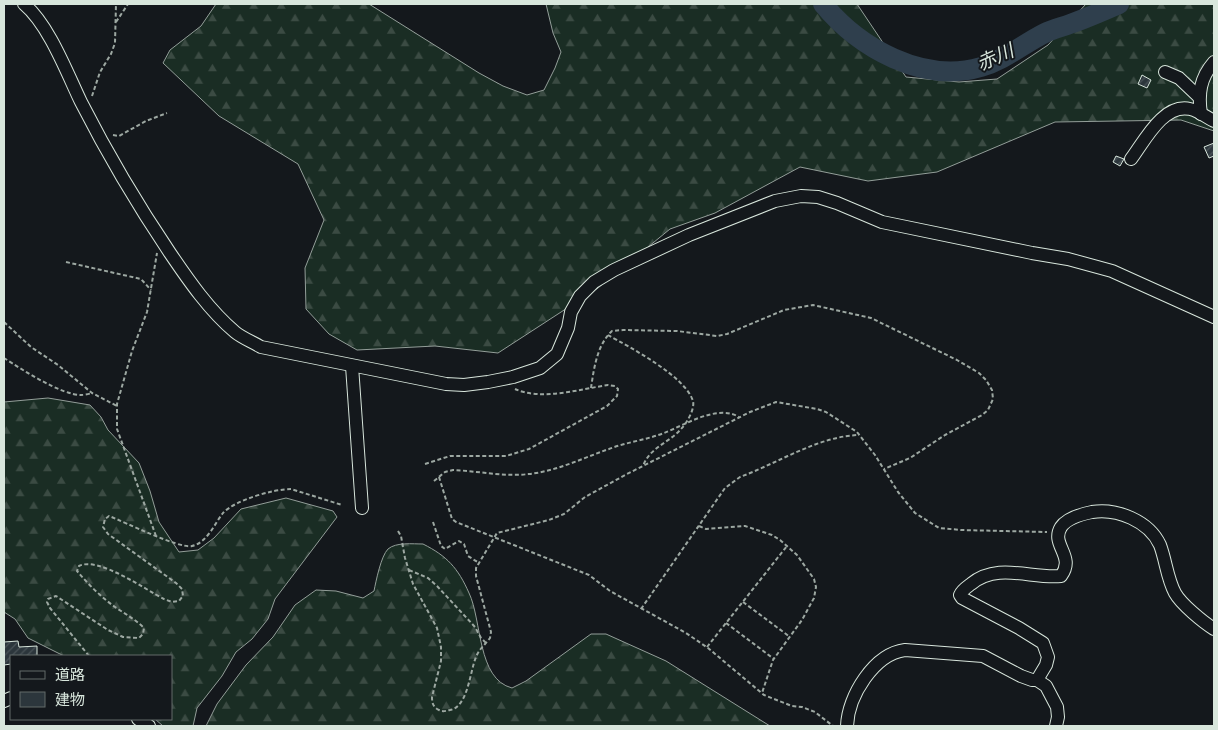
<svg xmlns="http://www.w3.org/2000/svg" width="1218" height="730" viewBox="0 0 1218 730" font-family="Cabin,'Noto Sans JP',sans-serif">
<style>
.forest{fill:url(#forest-firs);stroke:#939e99}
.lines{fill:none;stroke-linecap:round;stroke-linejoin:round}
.river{stroke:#2f3f4d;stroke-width:20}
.building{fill:url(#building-hatch);stroke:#d8e6dc}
.minor-casing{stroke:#d8e6dc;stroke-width:14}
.path{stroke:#9da8a2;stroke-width:2;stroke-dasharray:4 2.5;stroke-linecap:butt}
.minor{stroke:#14181c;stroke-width:12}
.labels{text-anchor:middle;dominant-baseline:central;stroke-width:4;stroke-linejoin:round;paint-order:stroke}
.water-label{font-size:19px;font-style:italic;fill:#d8e6dc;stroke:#14181c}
</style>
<defs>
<pattern id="forest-firs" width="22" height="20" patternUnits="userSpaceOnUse" patternTransform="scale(1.25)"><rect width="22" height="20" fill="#1a2d24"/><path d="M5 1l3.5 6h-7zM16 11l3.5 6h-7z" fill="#3b4b43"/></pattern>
<pattern id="building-hatch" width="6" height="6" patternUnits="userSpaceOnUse" patternTransform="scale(1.25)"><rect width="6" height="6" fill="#2c363c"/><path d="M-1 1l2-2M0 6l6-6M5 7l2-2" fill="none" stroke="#4a5358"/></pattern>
</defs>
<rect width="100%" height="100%" fill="#14181c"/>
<g class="forest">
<polygon points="216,4 369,4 479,73 503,86 527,95 544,90 555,68 561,52 553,33 546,4 857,4 906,77 959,82 997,79 1048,45 1086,4 1214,4 1214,131 1181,120 1055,122 937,172 868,181 800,167 715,213 670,229 598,288 498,353 435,346 357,350 329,334 306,309 305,268 324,220 298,164 219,116 163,63 170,50 201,26"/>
<polygon points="48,398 90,405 101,417 108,430 139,463 150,491 159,522 179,552 198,550 214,538 241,509 286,498 333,511 337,517 275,599 268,619 252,639 236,652 222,676 197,708 193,726 163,726 155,719 171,719 171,656 64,656 28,638 15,619 4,612 4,402"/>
<path d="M423,544C447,556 458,568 469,593C482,620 477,679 512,688L526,681L591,634H606L666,661L770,726H206L217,704L246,665L273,637L295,605L316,590L336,591L363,598L374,591C376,581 381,556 388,549C396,542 413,544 423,544Z"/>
</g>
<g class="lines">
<path class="river" d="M823,4C859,48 923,84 981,67C1005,60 1023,44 1045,33C1053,29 1062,27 1070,24C1087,18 1103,11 1119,4"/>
</g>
<g class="building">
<polygon points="1142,75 1151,80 1147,88 1138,84"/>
<polygon points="1214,143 1214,156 1209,158 1204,147"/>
<polygon points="1116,156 1124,159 1120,166 1113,162"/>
<polygon points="18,641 19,647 37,646 37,656 11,656 11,664 4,665 4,642"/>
</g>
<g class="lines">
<defs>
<g id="minor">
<path d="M24,4C49,25 67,73 81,102C108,155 137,204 170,253C189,281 209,310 235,332C242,338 253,342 261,347L446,384L464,385L488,382L513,377L540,368L557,354L568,328L571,312L580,296L594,282L614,270L689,235L775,201L801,196L818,197L837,203L882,222L1032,253L1068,259L1112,271L1214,317"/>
<polyline points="1165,72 1179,78 1199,97"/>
<path d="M1201,114C1198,94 1200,78 1214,62"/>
<path d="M1131,159C1144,142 1163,103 1190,109C1199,111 1206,117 1214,121"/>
<polyline points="352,366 362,508"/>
<path d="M1037,680L1046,665L1048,657L1043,643L1019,628L962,598L960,595C962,590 967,587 971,584C998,562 1031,579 1061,576C1076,556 1050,545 1061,527C1067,518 1082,514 1092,512C1117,508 1149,521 1160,545C1166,561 1167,578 1175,593C1181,604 1203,622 1214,629"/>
<polyline points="4,701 11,698"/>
<polyline points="138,719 149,726"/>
<path d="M847,726C848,696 874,654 905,650L983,656L1021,676L1032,680H1037L1046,686L1057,707L1058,717L1056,726"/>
</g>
</defs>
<use href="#minor" class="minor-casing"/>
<g class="path">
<polyline points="116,22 128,4"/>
<polyline points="92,96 100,72 111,54 115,43 116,4"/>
<polyline points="113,135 119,136 146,121 167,113"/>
<polyline points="66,262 141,279 151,290"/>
<polyline points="4,322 31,347 58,365 92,393 117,406"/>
<path d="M608,335C631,348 685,376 693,401C695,409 687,423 681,429C669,443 650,447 643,466"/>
<path d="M4,358C21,369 61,395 81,395C84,395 89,394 92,393"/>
<path d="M591,388C594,368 597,345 612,331L623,330L677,331L717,336L727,334L784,310L813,305L871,318L957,360L979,373L986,380L992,390L993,399L988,410L982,415L945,435L910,458L884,469"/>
<path d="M425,464L450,456H506L529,449L607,406L617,396L618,389L615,386L608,385C581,389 541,401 515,389"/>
<polyline points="439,477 452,519 456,522 589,575 610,591 686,633 708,648 764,695 792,706 802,707 815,712 833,726"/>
<path d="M434,481L445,472L453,470C478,471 504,477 529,474C557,471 583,458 609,449C627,442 646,440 664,433C685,425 717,404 739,417"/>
<polyline points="433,522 441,546 445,549 459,541 464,544 468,556 479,563"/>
<polyline points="699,526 706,529 745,526 772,535 780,540 797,555 814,579 816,587 814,598 802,620 773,660 762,693"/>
<path d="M398,531L401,536L405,558L413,584L437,628L441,647V661L432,697C432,703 433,707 439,710C443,712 445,711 450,710C468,707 470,671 476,657C479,649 485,645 490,638L491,632L476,576V568L497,533L549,520L564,514L585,497L627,474L750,412L776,402L817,409L826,412L857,432L875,455L898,492L915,513L939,528L961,530L1047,532"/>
<polyline points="156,536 117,429 117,404 132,351 147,312 157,253"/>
<polyline points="409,570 428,578 437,586 475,627 481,638 486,643"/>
<polyline points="743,602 790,637"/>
<path d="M641,609L725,488L740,477C778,463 819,436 859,435"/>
<polyline points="726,623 774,659"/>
<polyline points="707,647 787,546"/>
<path d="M89,656L50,608L47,602L48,599L56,596L108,630L123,637L139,638L143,634L144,628C135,619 125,614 115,607C101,597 88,584 77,571L79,566C98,556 146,590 164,599L172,602L179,601L183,596L182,589L176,583L108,534L103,527L105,519L109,516C125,522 179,549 192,546C207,543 215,523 223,513C235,500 274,489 291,489L342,505"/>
</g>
<use href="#minor" class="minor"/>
</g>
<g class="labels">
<g class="water-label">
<text transform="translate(995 57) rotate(-24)">赤川</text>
</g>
</g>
<rect width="1218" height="730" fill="none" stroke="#d8e6dc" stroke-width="10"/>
<rect x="10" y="655" width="162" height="65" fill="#14181c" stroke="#626a69"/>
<rect x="20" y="671" width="25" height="8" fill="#14181c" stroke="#626a69"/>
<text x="55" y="680" font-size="15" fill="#d8e6dc">道路</text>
<rect x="20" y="692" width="25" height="15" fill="#2c363c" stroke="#626a69"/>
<text x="55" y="705" font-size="15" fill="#d8e6dc">建物</text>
</svg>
